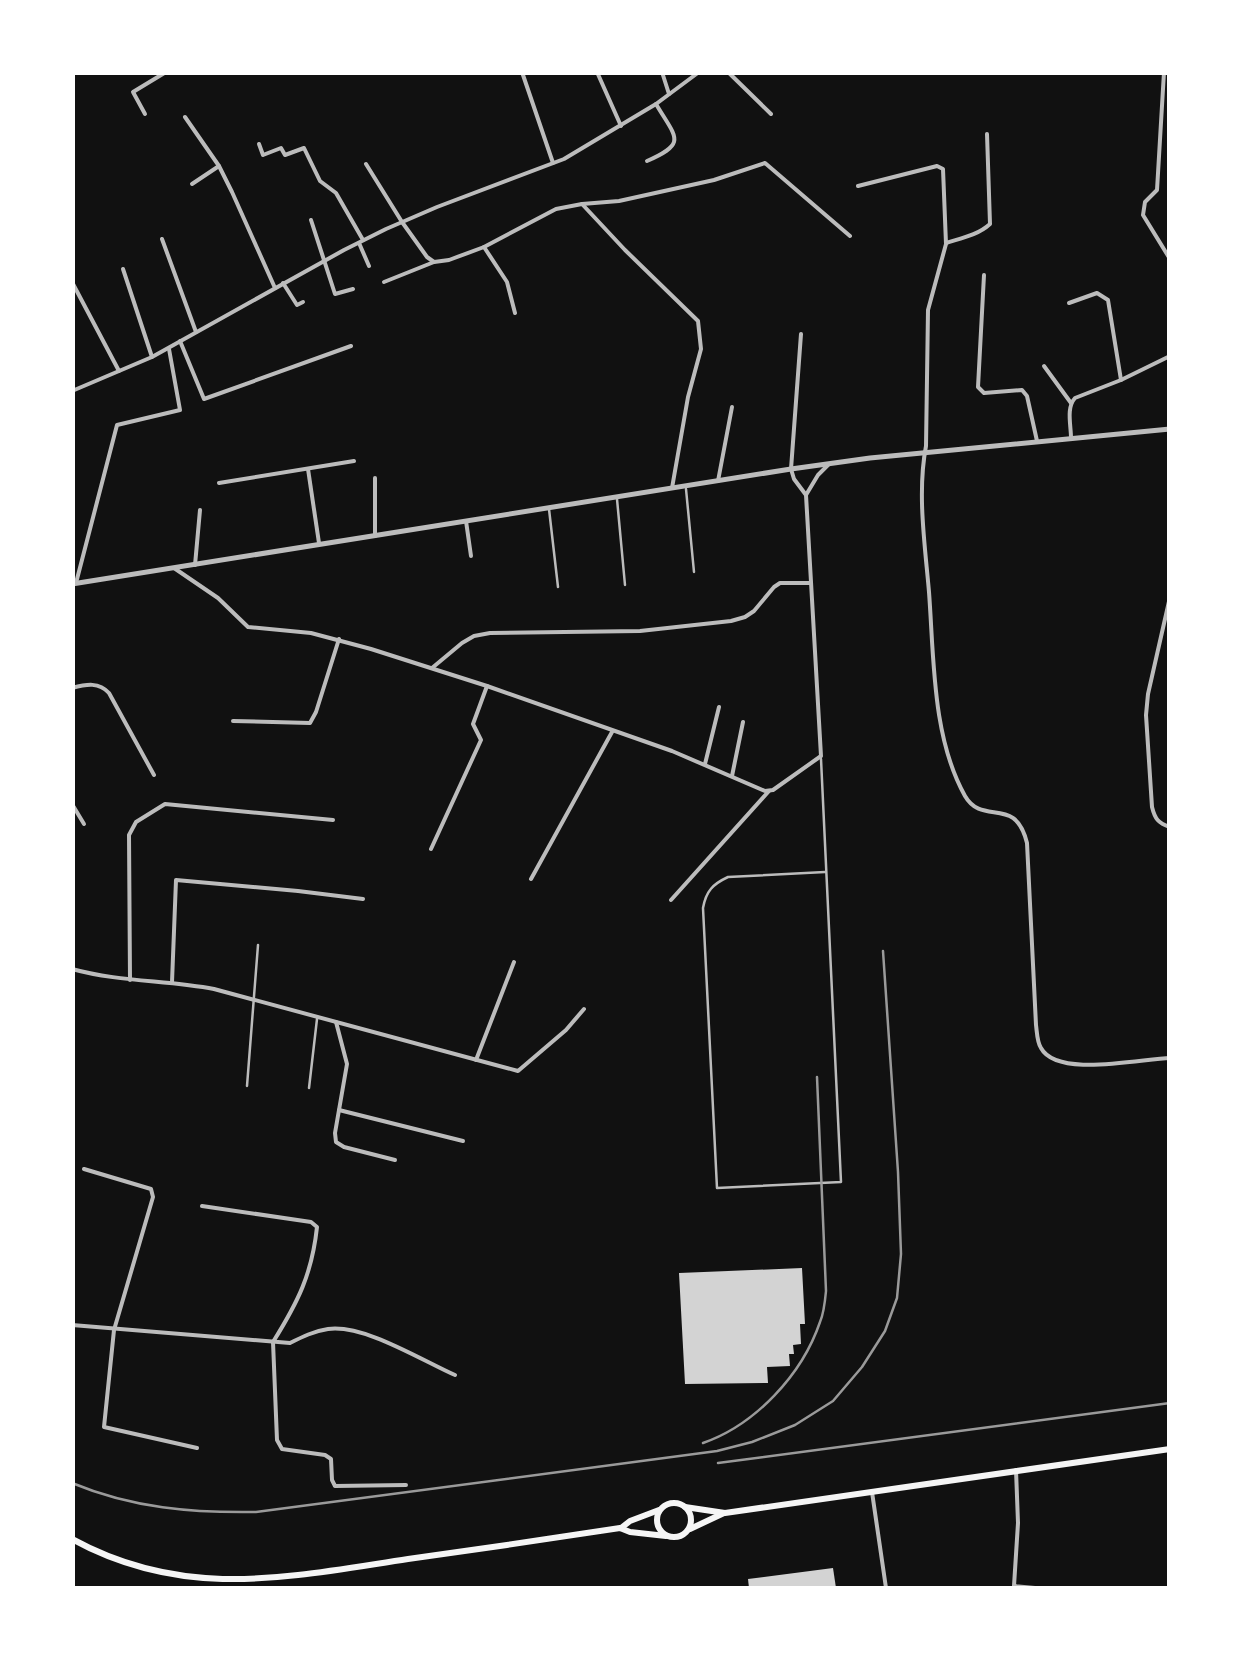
<svg xmlns="http://www.w3.org/2000/svg" width="1242" height="1661" viewBox="0 0 1242 1661" font-family="'Golos Text',sans-serif">
<style>
.building{fill:#d3d3d3}
.lines{fill:none;stroke-linecap:round;stroke-linejoin:round}
.service{stroke:#bcbcbc;stroke-width:2.5}
.minor{stroke:#bcbcbc;stroke-width:4}
.tertiary{stroke:#bcbcbc;stroke-width:5}
.primary{stroke:#f5f5f5;stroke-width:6}
.rail{stroke:#9a9a9a;stroke-width:2.5}
</style>
<rect width="100%" height="100%" fill="#111"/>
<g class="building">
<polygon points="802,1268 805,1324 800,1324 801,1344 793,1345 794,1354 789,1354 790,1366 767,1367 768,1383 685,1384 679,1273"/>
<polygon points="833,1568 836,1588 749,1588 748,1579"/>
</g>
<g class="lines">
<g class="service">
<polyline points="686,489 694,572"/>
<polyline points="617,499 625,585"/>
<polyline points="549,509 558,587"/>
<path d="M821,759L841,1182L717,1188L703,908C706,891 713,884 728,877L825,872"/>
<polyline points="247,1086 258,945"/>
<polyline points="309,1088 317,1019"/>
</g>
<g class="minor">
<polyline points="522,72 553,163"/>
<polyline points="597,72 621,126"/>
<polyline points="662,72 669,94"/>
<polyline points="728,72 771,114"/>
<polyline points="1164,72 1157,190 1145,202 1143,215 1170,259"/>
<polyline points="145,114 133,92 166,72"/>
<polyline points="185,117 219,166 232,192 275,288"/>
<polyline points="259,144 263,155 281,148 285,155 304,148 320,181 336,193 363,240"/>
<path d="M647,161C688,143 676,138 656,104"/>
<polyline points="366,164 402,222 427,257 434,262 449,260 484,247 556,209 582,204 619,201 714,180 765,163 850,236"/>
<polyline points="192,184 219,166"/>
<path d="M858,186L937,166L943,169L946,244L928,310L926,446C917,493 925,545 929,592C934,658 932,737 965,796C983,827 1015,794 1027,843L1036,1025C1037,1032 1037,1042 1041,1048C1057,1078 1140,1059 1170,1058"/>
<polyline points="582,204 625,250 698,321 701,349 688,397 672,488"/>
<polyline points="311,220 335,294 353,289"/>
<polyline points="162,239 196,332"/>
<polyline points="359,243 369,266"/>
<path d="M946,243C962,238 978,235 990,224L987,134"/>
<polyline points="484,247 507,282 515,313"/>
<polyline points="123,269 152,357"/>
<polyline points="984,275 978,387 984,393 1022,390 1027,396 1037,441"/>
<polyline points="72,282 119,371"/>
<polyline points="384,282 434,262"/>
<polyline points="283,283 297,305 303,302"/>
<polyline points="1069,303 1097,293 1108,300 1121,380"/>
<polyline points="180,341 204,399 351,346"/>
<polyline points="1044,366 1071,403"/>
<polyline points="72,391 152,357 344,250 386,229 437,207 564,159 656,104 699,72"/>
<path d="M1071,438C1071,425 1066,408 1075,398L1121,380L1170,356"/>
<polyline points="308,469 319,543"/>
<polyline points="718,481 732,407"/>
<polyline points="219,483 354,461"/>
<polyline points="806,495 818,475 829,464"/>
<polyline points="466,521 471,556"/>
<polyline points="375,536 375,478"/>
<polyline points="195,565 200,510"/>
<polyline points="174,568 218,598 248,627 311,633 371,649 487,686 672,751 765,791 773,790 821,756 806,495 794,479 791,469 801,334"/>
<polyline points="76,583 117,425 180,410 169,349"/>
<path d="M1170,597L1148,694L1146,715L1152,807C1155,819 1158,823 1170,827"/>
<polyline points="432,668 462,643 474,636 490,633 640,631 731,621 745,617 754,611 774,587 780,583 810,583"/>
<path d="M72,688C87,684 99,682 109,693L154,775"/>
<polyline points="233,721 310,723 316,712 339,639"/>
<polyline points="705,764 719,707"/>
<polyline points="732,776 743,722"/>
<polyline points="72,804 84,824"/>
<polyline points="431,849 481,740 473,724 487,686"/>
<polyline points="531,879 612,732"/>
<polyline points="671,900 769,791"/>
<path d="M72,969C119,982 167,980 214,989L518,1071L566,1030L584,1009"/>
<polyline points="130,980 129,835 136,822 165,804 333,820"/>
<polyline points="172,982 176,880 298,891 363,899"/>
<polyline points="336,1022 347,1064 335,1133 336,1142 344,1147 395,1160"/>
<polyline points="476,1060 514,962"/>
<polyline points="339,1110 463,1141"/>
<polyline points="84,1169 151,1189 153,1197 114,1330 104,1427 197,1448"/>
<path d="M202,1206L311,1222L317,1227C312,1274 298,1302 273,1342"/>
<path d="M72,1325L290,1343C302,1337 314,1331 328,1329C364,1324 421,1360 455,1375"/>
<polyline points="273,1342 277,1440 282,1449 325,1455 331,1459 332,1480 335,1486 406,1485"/>
<polyline points="1016,1470 1018,1523 1014,1586 1035,1588"/>
<polyline points="872,1492 886,1588"/>
</g>
<polyline class="tertiary" points="72,584 791,469 870,458 1170,429"/>
<g class="primary">
<circle cx="674" cy="1520" r="17"/>
<polyline points="685,1507 725,1513 1170,1449"/>
<polyline points="621,1528 630,1521 659,1510"/>
<polyline points="690,1529 724,1513"/>
<path d="M72,1539C185,1601 288,1577 408,1559C479,1549 549,1539 620,1528L630,1532L666,1536"/>
</g>
<g class="rail">
<path d="M703,1443C755,1425 802,1375 820,1322C824,1313 825,1302 826,1291L817,1077"/>
<polyline points="718,1463 1170,1403"/>
<path d="M72,1483C132,1508 192,1513 256,1512L717,1451L752,1442L795,1425L833,1401L862,1367L885,1331L897,1298L901,1254L898,1172L883,951"/>
</g>
</g>
<rect width="1242" height="1661" fill="none" stroke="#ffffff" stroke-width="150"/>
</svg>
